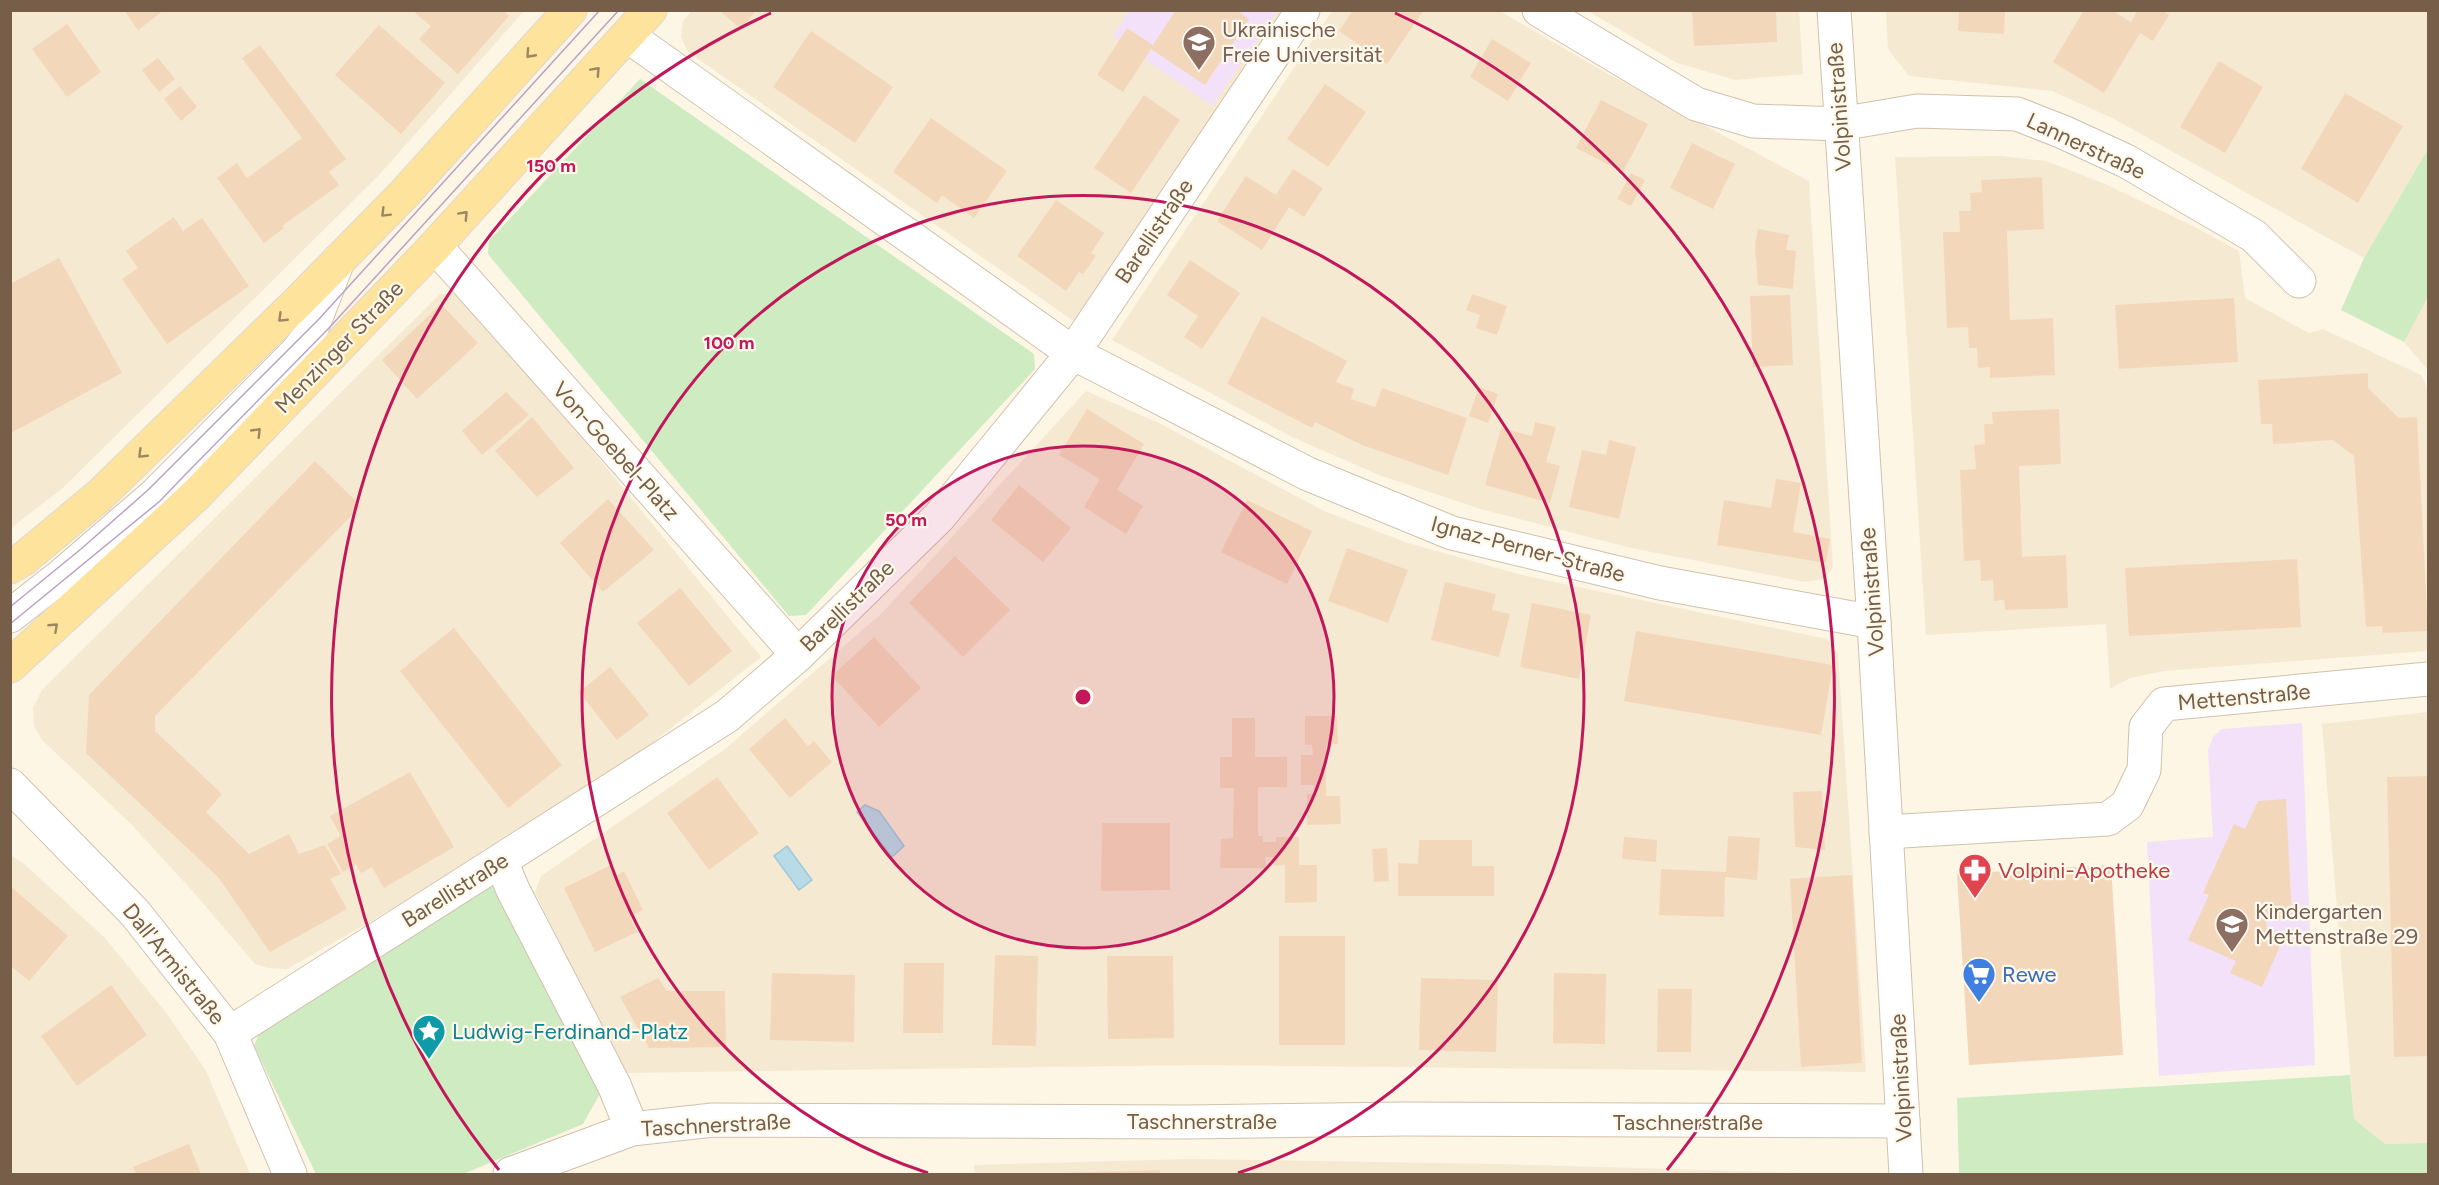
<svg xmlns="http://www.w3.org/2000/svg" width="2439" height="1185" viewBox="0 0 2439 1185" font-family="Figtree,sans-serif">
<style>
.residential{fill:#f5e9d2}
.education{fill:#f3e1f9}
.green{fill:#ceebc2}
.water{fill:#b8dbe7;stroke:#9ec9d9;stroke-width:1.5}
.building{fill:#f3d7bb}
.lines{fill:none;stroke-linecap:round;stroke-linejoin:round}
.minor-casing{stroke:#d1c1ad;stroke-width:35}
.major-casing{stroke:#ded8d3;stroke-width:35}
.minor{stroke:#fff;stroke-width:33}
.major{stroke:#fde39b;stroke-width:33}
.tram{stroke:#baa2c7;stroke-width:1.5}
.oneway{stroke:#9e8662}
.ring{fill:none;stroke:#c2185b;stroke-width:3}
.labels{text-anchor:middle;dominant-baseline:central;stroke-width:4.5;stroke-linejoin:round;paint-order:stroke}
.education-label{font-size:22px;fill:#785e54;stroke:#fff9eb;text-anchor:start}
.street-label{font-size:22px;fill:#765e49;stroke:#fff9eb}
.health-label{font-size:22px;fill:#be3a42;stroke:#fff9eb;text-anchor:start}
.shop-label{font-size:22px;fill:#366cbe;stroke:#fff9eb;text-anchor:start}
.culture-label{font-size:22px;fill:#0d838f;stroke:#fff9eb;text-anchor:start}
.centre{fill:#c2185b;stroke:#fff9eb;stroke-width:3}
.ring-label{font-size:18px;text-anchor:middle;font-weight:bold;fill:#c2185b;stroke:#fff9eb;stroke-width:4.5;stroke-linejoin:round;paint-order:stroke}
</style>
<rect width="100%" height="100%" fill="#fdf6e4"/>
<g class="residential">
<polygon points="692,10 1283,11 1075,322 688,52 681,37 683,21"/>
<polygon points="11,11 524,11 380,174 64,487 11,528"/>
<polygon points="1332,11 1500,11 1601,70 1809,181 1833,568 1824,579 1805,582 1631,548 1477,508 1379,475 1292,437 1112,340"/>
<polygon points="1588,11 1799,11 1803,74 1736,80 1677,63"/>
<polygon points="1886,11 2428,11 2428,149 2364,258 2114,119 2052,91 1909,76 1888,49"/>
<polygon points="2002,156 2046,161 2103,183 2191,225 2239,251 2245,298 2309,333 2323,329 2421,375 2428,389 2428,651 2164,671 2130,678 2110,689 2106,624 1926,635 1895,157"/>
<polygon points="453,293 467,297 761,657 609,777 480,859 287,969 268,968 255,964 196,895 131,824 42,740 34,726 33,707 42,690 440,294"/>
<polygon points="2428,297 2428,370 2404,342"/>
<polygon points="1086,391 1161,424 1326,512 1408,543 1522,575 1827,639 1838,654 1866,1072 1203,1065 623,1073 535,892 541,876 725,749 882,613"/>
<polygon points="2428,712 2428,1143 2385,1144 2354,1119 2322,724"/>
<polygon points="10,855 23,863 105,938 168,1015 206,1071 250,1174 11,1174"/>
<polygon points="1190,1159 1499,1164 1838,1174 975,1174 974,1165"/>
</g>
<g class="education">
<polygon points="1130,11 1278,11 1212,106 1112,36"/>
<polygon points="2302,723 2315,1065 2159,1076 2147,842 2213,837 2208,750 2213,737 2222,729"/>
</g>
<g class="green">
<polygon points="640,79 1034,354 1035,369 806,615 789,616 488,254 489,241"/>
<polygon points="2428,149 2428,297 2404,342 2341,310 2364,258"/>
<polygon points="496,879 602,1090 583,1124 463,1174 316,1174 254,1046 263,1025"/>
<polygon points="2350,1075 2354,1119 2385,1144 2428,1143 2428,1174 1959,1174 1957,1098"/>
</g>
<g class="water">
<polygon points="865,805 879,811 904,846 892,857 857,812"/>
<polygon points="787,846 812,880 799,890 774,856"/>
</g>
<g class="building">
<polygon points="124,10 164,10 138,30"/>
<polygon points="418,10 503,10 509,16 458,74 419,39 431,26 415,13"/>
<polygon points="719,10 756,10 741,29"/>
<polygon points="1176,10 1236,10 1249,19 1205,85 1151,49 1123,92 1097,75 1127,28 1153,45"/>
<polygon points="1353,10 1424,10 1387,64 1339,31"/>
<polygon points="1692,10 1776,10 1777,42 1694,46"/>
<polygon points="1959,10 2005,10 2004,34 1958,31"/>
<polygon points="2084,10 2111,10 2131,22 2138,10 2162,10 2169,15 2153,41 2140,33 2104,93 2053,62"/>
<polygon points="67,24 101,72 67,97 32,49"/>
<polygon points="379,25 445,83 401,134 335,75"/>
<polygon points="811,31 893,87 855,143 773,87"/>
<polygon points="1492,39 1531,63 1508,101 1470,77"/>
<polygon points="260,45 346,159 329,172 339,185 282,226 284,228 264,243 217,178 237,163 247,178 302,138 242,58"/>
<polygon points="158,58 175,79 159,92 142,70"/>
<polygon points="2219,61 2263,87 2225,153 2180,127"/>
<polygon points="1325,84 1366,112 1328,167 1287,139"/>
<polygon points="180,86 197,107 181,121 164,99"/>
<polygon points="2345,93 2403,126 2358,203 2301,169"/>
<polygon points="1144,95 1180,120 1131,193 1094,168"/>
<polygon points="1601,100 1648,124 1623,172 1576,148"/>
<polygon points="931,118 1007,171 974,218 942,195 937,203 893,172"/>
<polygon points="1692,143 1735,164 1713,209 1670,188"/>
<polygon points="1293,169 1323,188 1304,217 1289,207 1262,250 1217,221 1246,176 1276,195"/>
<polygon points="1631,173 1645,180 1631,206 1617,199"/>
<polygon points="2042,177 2044,229 2007,231 2010,320 2053,318 2055,375 1990,378 1990,367 1978,368 1977,348 1969,348 1968,327 1947,328 1943,232 1960,232 1959,211 1971,211 1970,193 1982,192 1981,180"/>
<polygon points="1056,200 1104,233 1091,253 1096,256 1083,274 1079,272 1066,291 1017,256"/>
<polygon points="174,217 183,231 202,218 249,286 167,344 122,279 138,268 126,251"/>
<polygon points="1758,229 1789,235 1786,250 1796,251 1793,289 1758,285 1755,244"/>
<polygon points="59,258 122,373 11,433 10,284"/>
<polygon points="1190,260 1240,293 1202,349 1184,337 1198,316 1167,295"/>
<polygon points="1472,294 1507,306 1497,335 1476,328 1480,315 1466,310"/>
<polygon points="1790,295 1793,365 1753,367 1750,296"/>
<polygon points="2234,298 2238,362 2119,369 2115,305"/>
<polygon points="441,304 478,343 417,399 382,360"/>
<polygon points="1262,316 1347,361 1336,382 1354,389 1351,399 1375,407 1382,388 1467,418 1448,475 1362,445 1315,422 1312,428 1227,384"/>
<polygon points="2368,373 2368,388 2399,418 2417,417 2428,631 2383,633 2382,626 2366,627 2354,456 2333,440 2273,444 2272,424 2261,424 2258,380"/>
<polygon points="1479,387 1498,394 1488,423 1469,416"/>
<polygon points="506,392 529,415 482,455 462,431"/>
<polygon points="1087,409 1144,444 1117,490 1143,506 1126,534 1084,507 1100,479 1059,455"/>
<polygon points="2059,409 2061,464 2019,466 2022,557 2066,555 2068,608 2005,610 2004,600 1994,601 1993,580 1981,581 1980,560 1964,561 1960,470 1976,469 1974,445 1985,444 1984,424 1993,424 1992,412"/>
<polygon points="532,417 574,468 537,497 495,451"/>
<polygon points="1535,422 1556,427 1546,462 1560,466 1550,503 1485,485 1501,428 1532,436"/>
<polygon points="1609,440 1636,447 1619,519 1569,507 1582,450 1606,455"/>
<polygon points="315,461 361,506 155,716 155,731 222,794 206,812 249,854 289,834 299,854 325,845 341,874 330,879 347,909 270,952 218,877 86,753 89,695"/>
<polygon points="1776,479 1801,483 1793,532 1830,539 1826,563 1717,545 1724,500 1771,508"/>
<polygon points="1019,485 1071,528 1043,562 991,520"/>
<polygon points="608,499 654,550 603,592 560,543"/>
<polygon points="1247,500 1312,531 1287,584 1221,552"/>
<polygon points="1347,548 1408,570 1388,623 1328,601"/>
<polygon points="955,556 1010,610 963,657 909,603"/>
<polygon points="2297,559 2301,627 2129,636 2125,568"/>
<polygon points="1445,582 1496,594 1492,610 1510,614 1499,657 1431,640"/>
<polygon points="680,588 732,651 689,686 637,623"/>
<polygon points="1532,603 1591,615 1579,679 1520,667"/>
<polygon points="454,628 562,765 508,808 400,671"/>
<polygon points="1636,631 1833,665 1821,735 1624,701"/>
<polygon points="874,637 921,688 879,727 832,676"/>
<polygon points="610,667 649,715 617,740 579,692"/>
<polygon points="1305,716 1337,716 1338,744 1326,745 1326,796 1340,796 1341,824 1307,825 1307,794 1314,794 1314,785 1301,785 1301,755 1313,755 1312,745 1305,745"/>
<polygon points="785,718 808,746 814,741 832,762 790,798 749,749"/>
<polygon points="1232,718 1255,718 1255,757 1287,757 1287,787 1258,787 1258,836 1263,836 1263,842 1276,842 1276,837 1299,837 1299,865 1317,865 1317,902 1285,903 1285,865 1274,866 1274,857 1265,857 1266,868 1220,868 1221,839 1233,838 1234,788 1220,788 1220,757 1232,757"/>
<polygon points="410,772 454,847 384,888 372,867 361,873 356,864 343,872 327,844 341,836 330,816"/>
<polygon points="2428,776 2428,1056 2394,1057 2387,777"/>
<polygon points="717,777 759,833 709,870 667,813"/>
<polygon points="1822,791 1825,850 1795,847 1793,792"/>
<polygon points="2286,799 2292,918 2266,919 2267,932 2283,939 2262,987 2230,973 2236,961 2188,940 2209,895 2203,893 2234,824 2245,829 2258,801"/>
<polygon points="1102,823 1170,823 1170,890 1101,891"/>
<polygon points="1728,836 1760,838 1757,880 1725,877 1724,917 1659,915 1661,869 1726,872"/>
<polygon points="1624,837 1657,840 1656,862 1622,859"/>
<polygon points="1419,840 1472,840 1472,866 1494,866 1494,896 1398,896 1398,863 1418,864"/>
<polygon points="1387,848 1389,881 1374,882 1372,849"/>
<polygon points="611,865 616,876 624,871 643,910 630,917 637,932 595,952 564,888"/>
<polygon points="2111,865 2123,1055 1969,1065 1957,874"/>
<polygon points="1852,875 1862,1063 1801,1067 1790,879"/>
<polygon points="10,886 68,936 29,981 10,965"/>
<rect x="1279" y="936" width="66" height="109"/>
<polygon points="995,955 1038,956 1036,1046 992,1045"/>
<polygon points="1107,956 1173,956 1174,1038 1108,1039"/>
<polygon points="904,963 944,963 943,1033 903,1033"/>
<polygon points="772,973 855,975 854,1042 770,1040"/>
<polygon points="1554,973 1606,974 1605,1044 1553,1043"/>
<polygon points="658,978 667,991 725,991 726,1047 649,1048 620,997"/>
<polygon points="1421,978 1498,980 1496,1052 1419,1050"/>
<polygon points="111,985 147,1035 77,1086 41,1036"/>
<polygon points="1658,989 1692,989 1691,1052 1657,1052"/>
<polygon points="189,1144 201,1174 136,1174 133,1167"/>
<polygon points="1160,1170 1160,1174 1062,1174 1062,1173"/>
</g>
<g class="lines">
<defs>
<g id="minor">
<polyline points="1539,10 1696,104 1753,121 1840,124 1917,111 2017,114 2063,132 2126,161 2254,236 2299,281"/>
<polyline points="1834,10 1874,622 1906,1174"/>
<polyline points="628,36 1073,353 1308,474 1452,533 1660,583 1874,622"/>
<polyline points="435,246 798,655"/>
<polyline points="10,616 61,576 156,494 297,352 308,338 338,261"/>
<polyline points="10,785 135,913 230,1033 290,1174"/>
<polyline points="1886,832 2108,819 2127,805 2144,770 2146,727 2164,704 2428,679"/>
<polyline points="501,861 513,890 614,1085 632,1129"/>
<polyline points="230,1033 727,716 798,655 939,517 1073,353 1303,10"/>
<polyline points="510,1174 632,1129 713,1120 1188,1122 1404,1119 1903,1121"/>
</g>
<g id="major">
<polyline points="10,567 22,560 99,496 300,300 404,194 570,10"/>
<polyline points="10,666 197,494 435,246 650,10"/>
</g>
</defs>
<use href="#minor" class="minor-casing"/>
<use href="#major" class="major-casing"/>
<use href="#minor" class="minor"/>
<use href="#major" class="major"/>
<g class="tram">
<polyline points="10,607 81,549 148,490 319,319 600,10"/>
<polyline points="10,624 160,501 181,479 329,328 619,10"/>
</g>
</g>
<defs><path id="oneway-chevron" d="M-2-3.5L2.5 0L-2 3.5" fill="none" stroke-width="1.6" stroke-linecap="round" stroke-linejoin="round" transform="scale(1.5)"/></defs>
<g class="oneway">
<use href="#oneway-chevron" transform="translate(530 54) rotate(132)"/>
<use href="#oneway-chevron" transform="translate(596 71) rotate(-47)"/>
<use href="#oneway-chevron" transform="translate(385 213) rotate(135)"/>
<use href="#oneway-chevron" transform="translate(464 215) rotate(-47)"/>
<use href="#oneway-chevron" transform="translate(282 318) rotate(136)"/>
<use href="#oneway-chevron" transform="translate(257 432) rotate(-46)"/>
<use href="#oneway-chevron" transform="translate(142 454) rotate(136)"/>
<use href="#oneway-chevron" transform="translate(54 627) rotate(-43)"/>
</g>
<circle cx="1083" cy="697" r="251" fill="#c2185b" fill-opacity=".12"/>
<g class="ring">
<circle cx="1083" cy="697" r="251"/>
<path d="M928 1173A501 501 0 1 1 1238 1173"/>
<path d="M499 1170A752 752 0 0 1 771 13M1395 13A752 752 0 0 1 1667 1170"/>
</g>
<defs>
<symbol id="university-pin" viewBox="-11 -11 22 30"><path d="M0 17L-7.5 6A9.5 9.5 0 1 1 7.5 6Z" fill="#8d6e63" stroke="#fff9eb"/><path d="M0-5L7-2L0 1L-7-2ZM-4 1L0 2.5L4 1V4Q0 6-4 4Z" fill="#fff"/></symbol>
<symbol id="pharmacy-pin" viewBox="-11 -11 22 30"><path d="M0 17L-7.5 6A9.5 9.5 0 1 1 7.5 6Z" fill="#e0444e" stroke="#fff9eb"/><path d="M-2-6h4v4h4v4h-4v4h-4v-4h-4v-4h4Z" fill="#fff"/></symbol>
<symbol id="school-pin" viewBox="-11 -11 22 30"><path d="M0 17L-7.5 6A9.5 9.5 0 1 1 7.5 6Z" fill="#8d6e63" stroke="#fff9eb"/><path d="M0-5L7-2L0 1L-7-2ZM-4 1L0 2.5L4 1V4Q0 6-4 4Z" fill="#fff"/></symbol>
<symbol id="supermarket-pin" viewBox="-11 -11 22 30"><path d="M0 17L-7.5 6A9.5 9.5 0 1 1 7.5 6Z" fill="#3f7fe0" stroke="#fff9eb"/><path d="M-6-5.5h2.5l.6 2H6L4.5 2H-2.5L-4.4-4H-6ZM-1.5 3.2a1.3 1.3 0 1 0 .1 0ZM3 3.2a1.3 1.3 0 1 0 .1 0Z" fill="#fff"/></symbol>
<symbol id="sight-pin" viewBox="-11 -11 22 30"><path d="M0 17L-7.5 6A9.5 9.5 0 1 1 7.5 6Z" fill="#0f9aa8" stroke="#fff9eb"/><path d="M0-6L1.8-2.2L6-1.7L2.9 1.2L3.7 5.4L0 3.3L-3.7 5.4L-2.9 1.2L-6-1.7L-1.8-2.2Z" fill="#fff"/></symbol>
</defs>
<g fill-rule="evenodd">
<use href="#university-pin" x="1180" y="23" width="38" height="52"/>
<use href="#pharmacy-pin" x="1956" y="851" width="38" height="52"/>
<use href="#school-pin" x="2213" y="905" width="38" height="52"/>
<use href="#supermarket-pin" x="1960" y="955" width="38" height="52"/>
<use href="#sight-pin" x="410" y="1012" width="38" height="52"/>
</g>
<g class="labels">
<g class="education-label">
<text x="1222" y="29">Ukrainische<tspan x="1222" dy="25">Freie Universität</tspan></text>
<text x="2255" y="911">Kindergarten<tspan x="2255" dy="25">Mettenstraße 29</tspan></text>
</g>
<g class="street-label">
<text transform="translate(1839 107) rotate(-94)">Volpinistraße</text>
<text transform="translate(2086 146) rotate(25)">Lannerstraße</text>
<text transform="translate(1154 231) rotate(-56)">Barellistraße</text>
<text transform="translate(339 347) rotate(-46)">Menzinger Straße</text>
<text transform="translate(616 451) rotate(48)">Von-Goebel-Platz</text>
<text transform="translate(1528 549) rotate(15)">Ignaz-Perner-Straße</text>
<text transform="translate(1872 592) rotate(-94)">Volpinistraße</text>
<text transform="translate(847 606) rotate(-44)">Barellistraße</text>
<text transform="translate(2244 697) rotate(-5)">Mettenstraße</text>
<text transform="translate(455 890) rotate(-32)">Barellistraße</text>
<text transform="translate(174 964) rotate(51)">Dall'Armistraße</text>
<text transform="translate(1901 1078) rotate(-93)">Volpinistraße</text>
<text x="1202" y="1121">Taschnerstraße</text>
<text x="1688" y="1122">Taschnerstraße</text>
<text transform="translate(716 1125) rotate(-3)">Taschnerstraße</text>
</g>
<g class="health-label">
<text x="1998" y="870">Volpini-Apotheke</text>
</g>
<g class="shop-label">
<text x="2002" y="974">Rewe</text>
</g>
<g class="culture-label">
<text x="452" y="1031">Ludwig-Ferdinand-Platz</text>
</g>
</g>
<circle cx="1083" cy="697" r="9" class="centre"/>
<g class="ring-label">
<text x="551" y="172">150 m</text>
<text x="729" y="349">100 m</text>
<text x="906" y="526">50 m</text>
</g>
<rect width="2439" height="1185" fill="none" stroke="#765e49" stroke-width="24"/>
</svg>
